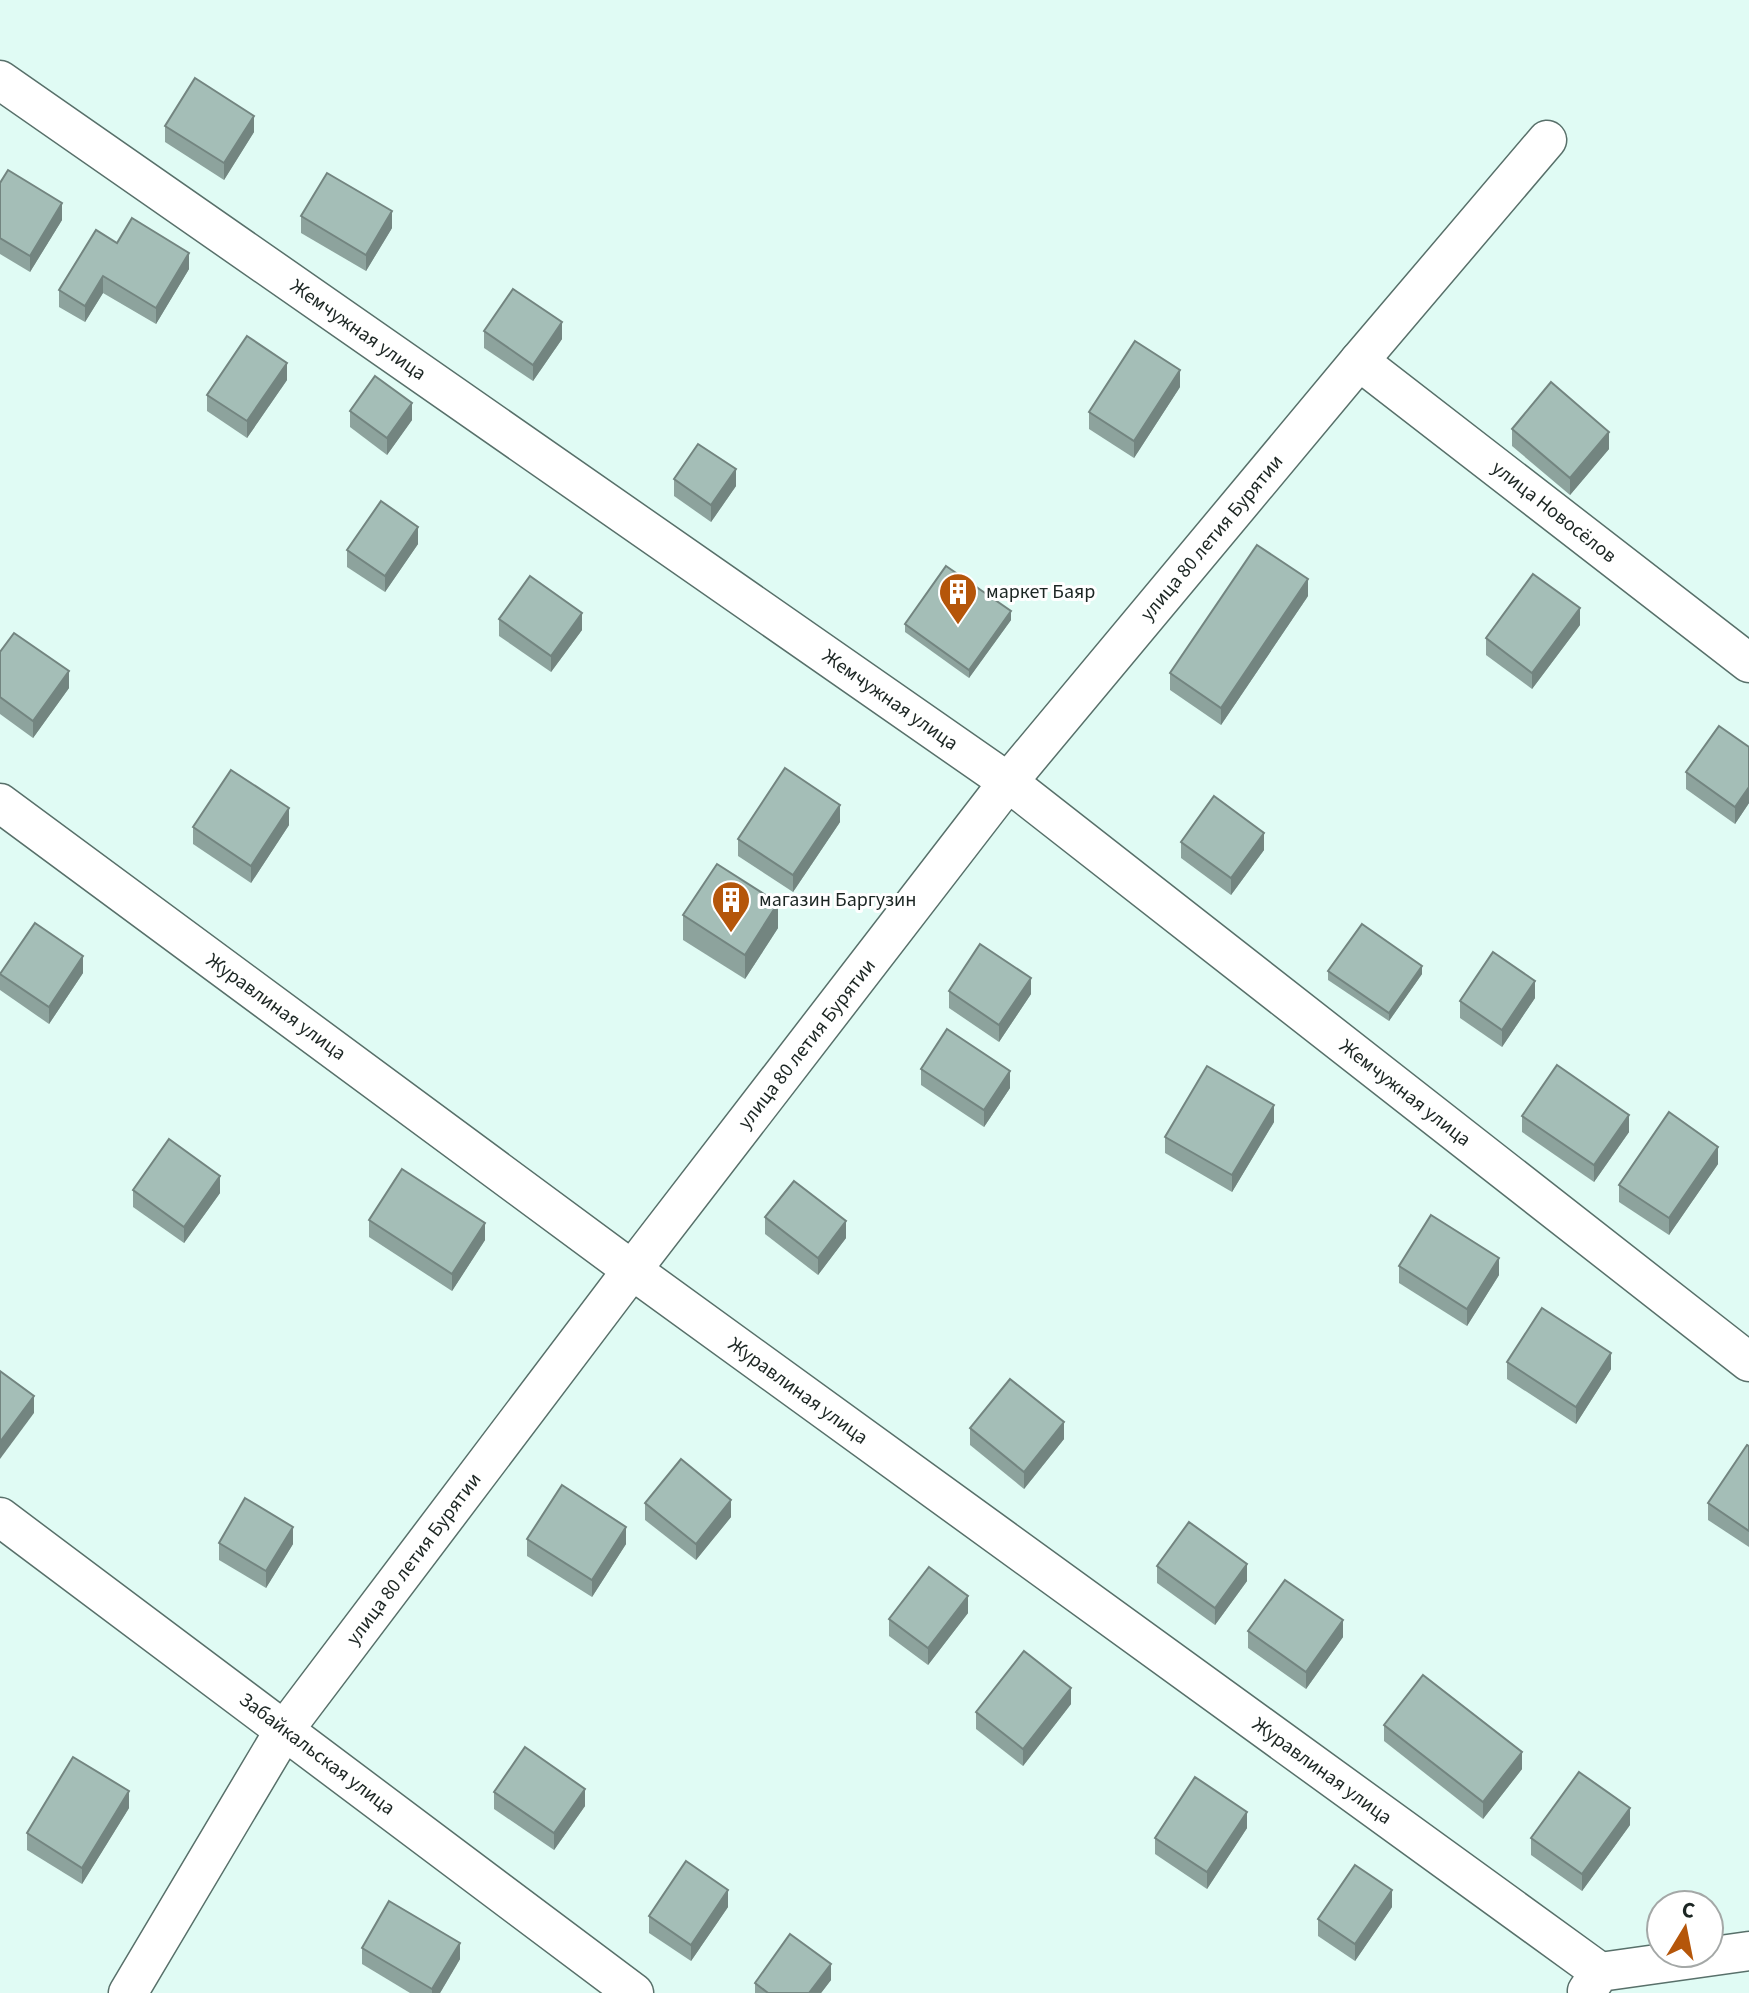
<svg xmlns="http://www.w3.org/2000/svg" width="1749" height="1993" viewBox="0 0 1749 1993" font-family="'Source Sans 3',sans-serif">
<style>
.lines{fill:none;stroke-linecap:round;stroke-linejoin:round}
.minor-casing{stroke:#58706a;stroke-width:41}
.minor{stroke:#fff;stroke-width:38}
.wall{fill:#8da39d}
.shaded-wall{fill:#738580}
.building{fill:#a4beb7;stroke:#738580;stroke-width:2}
.labels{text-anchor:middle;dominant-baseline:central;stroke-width:6;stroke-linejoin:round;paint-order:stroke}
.street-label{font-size:20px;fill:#1c2623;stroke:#fff}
.poi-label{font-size:20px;fill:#1c2623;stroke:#fff;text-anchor:start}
</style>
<rect width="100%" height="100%" fill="#e0fbf4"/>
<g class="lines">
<defs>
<g id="minor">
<polyline points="0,80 1008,782 1749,1362"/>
<polyline points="1359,361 1749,663"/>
<polyline points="0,803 632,1270 1600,1972"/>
<polyline points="0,1517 634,1993"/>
<polyline points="1587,1991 1600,1972 1749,1951"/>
<polyline points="128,1993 285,1729 632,1270 1008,782 1359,361 1547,140"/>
</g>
</defs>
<use href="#minor" class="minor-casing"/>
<use href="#minor" class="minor"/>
</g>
<g class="wall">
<polygon points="165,126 254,132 224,180 165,142"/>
<polygon points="0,183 62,220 30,272 0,254"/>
<polygon points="301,216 392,228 366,271 301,233"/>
<polygon points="117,243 189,269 156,324 103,293 85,322 59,307 59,290"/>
<polygon points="484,331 562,339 533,381 484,348"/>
<polygon points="287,380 247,438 207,411 207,395"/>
<polygon points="1180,387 1134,458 1089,429 1089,412"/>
<polygon points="350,411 412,420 387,455 350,427"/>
<polygon points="1512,429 1609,449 1570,495 1512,446"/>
<polygon points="674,479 736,486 711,522 674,496"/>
<polygon points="418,544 385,592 347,567 347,550"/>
<polygon points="1308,596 1221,725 1170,690 1170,673"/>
<polygon points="499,619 582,630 551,672 499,636"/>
<polygon points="1011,620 969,678 905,632 905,624"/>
<polygon points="1580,625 1532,689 1486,655 1486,638"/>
<polygon points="0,652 69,688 33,738 0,714"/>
<polygon points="1749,747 1749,803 1735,824 1686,789 1686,772"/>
<polygon points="840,822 793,892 738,856 738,839"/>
<polygon points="289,825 251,883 193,844 193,827"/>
<polygon points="1181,842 1264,850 1231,895 1181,858"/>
<polygon points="683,915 778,928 745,979 683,940"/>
<polygon points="1328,971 1422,974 1389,1021 1328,980"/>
<polygon points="83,973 49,1024 0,990 0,974"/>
<polygon points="949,991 1031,994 999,1042 949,1008"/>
<polygon points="1535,998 1502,1047 1460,1018 1460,1001"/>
<polygon points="921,1069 1010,1088 984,1127 921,1085"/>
<polygon points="1522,1116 1629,1132 1594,1182 1522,1132"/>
<polygon points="1274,1122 1232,1192 1165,1153 1165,1137"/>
<polygon points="1718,1164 1669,1235 1619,1202 1619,1185"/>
<polygon points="133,1190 220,1193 184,1243 133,1207"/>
<polygon points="765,1217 846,1238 818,1275 765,1234"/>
<polygon points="369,1220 485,1240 452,1291 369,1237"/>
<polygon points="1399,1266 1499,1275 1467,1326 1399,1283"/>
<polygon points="1507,1362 1611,1369 1576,1424 1507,1379"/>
<polygon points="970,1428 1064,1439 1024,1489 970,1445"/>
<polygon points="1749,1446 1749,1547 1708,1520 1708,1503"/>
<polygon points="645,1503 731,1517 696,1560 645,1520"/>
<polygon points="527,1539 626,1544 592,1597 527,1556"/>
<polygon points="219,1543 293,1544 266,1588 219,1560"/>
<polygon points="1157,1566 1247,1581 1215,1625 1157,1583"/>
<polygon points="968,1613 928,1665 889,1636 889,1619"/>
<polygon points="1248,1631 1343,1637 1306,1689 1248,1648"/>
<polygon points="1071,1704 1023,1766 976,1729 976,1712"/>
<polygon points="1384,1725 1522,1769 1483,1819 1384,1741"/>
<polygon points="494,1792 585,1806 554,1850 494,1809"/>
<polygon points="129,1808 82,1884 27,1850 27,1833"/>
<polygon points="1630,1825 1582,1891 1531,1855 1531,1838"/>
<polygon points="1247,1828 1207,1889 1155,1854 1155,1838"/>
<polygon points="728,1907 691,1961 649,1933 649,1916"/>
<polygon points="1392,1907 1355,1961 1318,1936 1318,1919"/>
<polygon points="362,1948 460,1959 440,1993 410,1993 362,1964"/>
<polygon points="831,1980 821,1993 755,1993 755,1983"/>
</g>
<g class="shaded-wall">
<polygon points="254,116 254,132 224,180 224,163"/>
<polygon points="62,203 62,220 30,272 30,256"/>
<polygon points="392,211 392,228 366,271 366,255"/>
<polygon points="189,253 189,269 156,324 156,308"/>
<polygon points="103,276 103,293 85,322 85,306"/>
<polygon points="562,322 562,339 533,381 533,365"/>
<polygon points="287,363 287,380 247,438 247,421"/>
<polygon points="1180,370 1180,387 1134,458 1134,441"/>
<polygon points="412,403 412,420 387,455 387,438"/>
<polygon points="1609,432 1609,449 1570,495 1570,478"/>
<polygon points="736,469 736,486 711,522 711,505"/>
<polygon points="418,527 418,544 385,592 385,576"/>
<polygon points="1308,579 1308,596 1221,725 1221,708"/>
<polygon points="1580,608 1580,625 1532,689 1532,673"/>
<polygon points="1011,611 1011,620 969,678 969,670"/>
<polygon points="582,613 582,630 551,672 551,656"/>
<polygon points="69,671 69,688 33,738 33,721"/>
<polygon points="1749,787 1749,803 1735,824 1735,807"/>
<polygon points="840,805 840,822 793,892 793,875"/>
<polygon points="289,808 289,825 251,883 251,866"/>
<polygon points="1264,833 1264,850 1231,895 1231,878"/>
<polygon points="778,903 778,928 745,979 745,955"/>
<polygon points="83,956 83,973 49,1024 49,1007"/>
<polygon points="1422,966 1422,974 1389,1021 1389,1013"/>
<polygon points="1031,978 1031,994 999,1042 999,1025"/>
<polygon points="1535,981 1535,998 1502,1047 1502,1030"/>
<polygon points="1010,1071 1010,1088 984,1127 984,1110"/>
<polygon points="1274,1105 1274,1122 1232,1192 1232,1175"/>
<polygon points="1629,1115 1629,1132 1594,1182 1594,1165"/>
<polygon points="1718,1147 1718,1164 1669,1235 1669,1218"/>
<polygon points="220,1176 220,1193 184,1243 184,1227"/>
<polygon points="846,1221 846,1238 818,1275 818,1258"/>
<polygon points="485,1223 485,1240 452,1291 452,1274"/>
<polygon points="1499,1258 1499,1275 1467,1326 1467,1309"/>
<polygon points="1611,1353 1611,1369 1576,1424 1576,1407"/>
<polygon points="34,1396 34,1413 0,1459 0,1442"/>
<polygon points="1064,1422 1064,1439 1024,1489 1024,1472"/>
<polygon points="731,1500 731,1517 696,1560 696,1544"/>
<polygon points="293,1527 293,1544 266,1588 266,1571"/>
<polygon points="626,1527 626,1544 592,1597 592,1580"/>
<polygon points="1247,1564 1247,1581 1215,1625 1215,1608"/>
<polygon points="968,1596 968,1613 928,1665 928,1648"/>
<polygon points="1343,1620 1343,1637 1306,1689 1306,1672"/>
<polygon points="1071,1688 1071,1704 1023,1766 1023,1749"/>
<polygon points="1522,1752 1522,1769 1483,1819 1483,1802"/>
<polygon points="585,1789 585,1806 554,1850 554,1833"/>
<polygon points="129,1791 129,1808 82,1884 82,1868"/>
<polygon points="1630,1808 1630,1825 1582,1891 1582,1874"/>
<polygon points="1247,1812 1247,1828 1207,1889 1207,1872"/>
<polygon points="728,1890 728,1907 691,1961 691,1945"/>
<polygon points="1392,1890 1392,1907 1355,1961 1355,1944"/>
<polygon points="460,1943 460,1959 440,1993 432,1993 432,1989"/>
<polygon points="831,1964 831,1980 821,1993 809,1993"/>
</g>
<g class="building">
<polygon points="195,78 254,116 224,163 165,126"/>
<polygon points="8,170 62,203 30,256 0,238 0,183"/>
<polygon points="327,173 392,211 366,255 301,216"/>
<polygon points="132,218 189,253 156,308 103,276 85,306 59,290 96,230 117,243"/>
<polygon points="513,289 562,322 533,365 484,331"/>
<polygon points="247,336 287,363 247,421 207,395"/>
<polygon points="1135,341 1180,370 1134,441 1089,412"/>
<polygon points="375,376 412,403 387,438 350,411"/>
<polygon points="1551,382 1609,432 1570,478 1512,429"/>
<polygon points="698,444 736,469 711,505 674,479"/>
<polygon points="381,501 418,527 385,576 347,550"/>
<polygon points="1257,545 1308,579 1221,708 1170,673"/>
<polygon points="946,566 1011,611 969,670 905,624"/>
<polygon points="1533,574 1580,608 1532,673 1486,638"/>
<polygon points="530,576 582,613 551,656 499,619"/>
<polygon points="14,633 69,671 33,721 0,697 0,652"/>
<polygon points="1719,726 1749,747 1749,787 1735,807 1686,772"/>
<polygon points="785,768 840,805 793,875 738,839"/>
<polygon points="231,770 289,808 251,866 193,827"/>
<polygon points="1214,796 1264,833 1231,878 1181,842"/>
<polygon points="717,864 778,903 745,955 683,915"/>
<polygon points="35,923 83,956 49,1007 0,974"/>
<polygon points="1362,924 1422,966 1389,1013 1328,971"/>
<polygon points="980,944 1031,978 999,1025 949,991"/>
<polygon points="1493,952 1535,981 1502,1030 1460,1001"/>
<polygon points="947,1029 1010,1071 984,1110 921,1069"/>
<polygon points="1557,1065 1629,1115 1594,1165 1522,1116"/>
<polygon points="1207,1066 1274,1105 1232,1175 1165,1137"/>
<polygon points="1669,1112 1718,1147 1669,1218 1619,1185"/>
<polygon points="169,1139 220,1176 184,1227 133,1190"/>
<polygon points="402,1169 485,1223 452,1274 369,1220"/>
<polygon points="794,1181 846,1221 818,1258 765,1217"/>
<polygon points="1431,1215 1499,1258 1467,1309 1399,1266"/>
<polygon points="1542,1308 1611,1353 1576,1407 1507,1362"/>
<polygon points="0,1371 34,1396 0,1442"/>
<polygon points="1010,1379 1064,1422 1024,1472 970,1428"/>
<polygon points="1747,1445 1749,1446 1749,1531 1708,1503"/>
<polygon points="681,1459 731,1500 696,1544 645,1503"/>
<polygon points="562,1485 626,1527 592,1580 527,1539"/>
<polygon points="245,1498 293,1527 266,1571 219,1543"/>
<polygon points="1189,1522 1247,1564 1215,1608 1157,1566"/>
<polygon points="929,1567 968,1596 928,1648 889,1619"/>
<polygon points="1285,1580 1343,1620 1306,1672 1248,1631"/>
<polygon points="1024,1651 1071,1688 1023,1749 976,1712"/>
<polygon points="1423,1675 1522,1752 1483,1802 1384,1725"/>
<polygon points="525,1747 585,1789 554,1833 494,1792"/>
<polygon points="73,1757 129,1791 82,1868 27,1833"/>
<polygon points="1579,1772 1630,1808 1582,1874 1531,1838"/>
<polygon points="1195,1777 1247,1812 1207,1872 1155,1838"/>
<polygon points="686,1861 728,1890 691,1945 649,1916"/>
<polygon points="1355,1865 1392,1890 1355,1944 1318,1919"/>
<polygon points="389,1901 460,1943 432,1989 362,1948"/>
<polygon points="790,1934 831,1964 809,1993 768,1993 755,1983"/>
</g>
<defs>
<symbol id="building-pin" viewBox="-11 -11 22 30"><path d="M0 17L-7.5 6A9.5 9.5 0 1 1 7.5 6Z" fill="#b5560a" stroke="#fff"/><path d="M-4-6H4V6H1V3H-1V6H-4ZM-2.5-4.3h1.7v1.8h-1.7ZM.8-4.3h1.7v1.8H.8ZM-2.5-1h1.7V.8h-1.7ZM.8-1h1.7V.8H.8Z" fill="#fff"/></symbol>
</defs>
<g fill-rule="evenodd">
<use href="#building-pin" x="936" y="570" width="44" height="60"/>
<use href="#building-pin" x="709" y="878" width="44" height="60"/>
</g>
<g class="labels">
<g class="street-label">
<text transform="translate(358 330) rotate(35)">Жемчужная улица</text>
<text transform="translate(1554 512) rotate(38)">улица Новосёлов</text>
<text transform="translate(1212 538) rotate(-50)">улица 80 летия Бурятии</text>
<text transform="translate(890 700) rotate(35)">Жемчужная улица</text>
<text transform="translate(276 1007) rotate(36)">Журавлиная улица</text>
<text transform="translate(807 1044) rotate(-52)">улица 80 летия Бурятии</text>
<text transform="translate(1405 1093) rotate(38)">Жемчужная улица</text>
<text transform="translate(798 1391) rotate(36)">Журавлиная улица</text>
<text transform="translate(414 1559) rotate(-53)">улица 80 летия Бурятии</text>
<text transform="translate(317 1754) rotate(37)">Забайкальская улица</text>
<text transform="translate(1322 1771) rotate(36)">Журавлиная улица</text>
</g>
<g class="poi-label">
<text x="986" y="592">маркет Баяр</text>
<text x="759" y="900">магазин Баргузин</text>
</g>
</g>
<g transform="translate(1685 1929) rotate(10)"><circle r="38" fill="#ffffff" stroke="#a4a8a7" stroke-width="2"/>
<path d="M0-6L14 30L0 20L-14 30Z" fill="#b5560a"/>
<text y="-12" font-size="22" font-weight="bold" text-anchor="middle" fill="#1c2623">С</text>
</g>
</svg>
